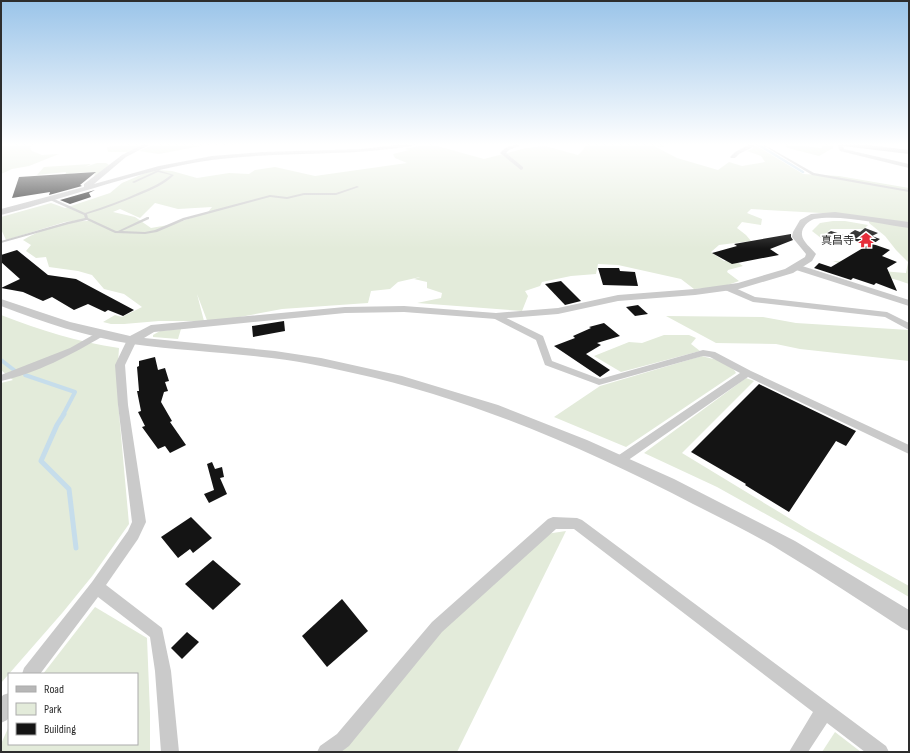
<svg xmlns="http://www.w3.org/2000/svg" width="910" height="753" viewBox="0 0 910 753" font-family="'Sofia Sans Condensed','Noto Sans JP',sans-serif">
<style>
.green{fill:#e3ebda;fill-rule:evenodd}
.lines{fill:none;stroke-linecap:round;stroke-linejoin:round}
.stream-far2{stroke:#c6ddeb;stroke-width:2.5}
.stream-far1{stroke:#c6ddeb;stroke-width:4}
.stream{stroke:#c6ddeb;stroke-width:5}
.building{fill:#141414}
.service{fill:#cacaca;fill-rule:evenodd}
.minor{fill:#cacaca;fill-rule:evenodd}
.tertiary{fill:#cacaca;fill-rule:evenodd}
.secondary{fill:#b7b7b7;fill-rule:evenodd}
.labels{text-anchor:middle;dominant-baseline:central;stroke-width:4;stroke-linejoin:round;paint-order:stroke}
.far-poi-label{font-size:11px;fill:#2d2d2d;stroke:#fff;text-anchor:end}
</style>
<rect width="100%" height="100%" fill="#fff"/>
<g class="green">
<polygon points="1,144 33,144 30,148 32,151 42,155 59,154 29,166 12,169 1,174"/>
<polygon points="130,144 148,144 127,152 108,152 107,147"/>
<polygon points="155,144 261,144 206,145 159,154 139,151"/>
<path d="M430,144L484,159L526,148L545,146L578,155L583,150L586,144H664V147L654,146L677,158L718,170L729,162L742,166L765,162L761,156L747,151L752,149L755,145L803,174L839,176L909,188V284C884,275 857,271 833,261L851,262L881,271L906,273L908,262L896,250L885,236L869,223V219L821,213L751,209L747,213L762,219L761,225L742,222L737,228L746,235L751,241L719,245L711,252L724,261L734,260L743,266L728,270L727,272L739,281L722,287L694,289L681,279L618,265L598,264L596,274L571,276L542,282L540,286L525,291L528,296L522,311L417,303L441,298L442,293L427,288V282L414,279L420,277L398,282L390,289L371,291L368,303L282,309L208,323L197,294L204,321H159L124,324H111L103,322L115,315L122,317L142,307L124,294L104,289L92,275L78,271L49,267L46,257L36,258L26,251L31,245L23,240C41,229 67,221 88,221L87,219L65,222L6,240L1,229V217L51,203L65,208L110,193L122,183L143,174L157,170L172,171L197,178L229,173L249,174L255,170L275,167L315,176L407,163L395,158L393,154L409,150L404,149ZM155,203L178,209L212,207L208,212L174,224L151,228L135,217L113,212L120,209L140,218Z"/>
<polygon points="782,144 822,148 823,144 834,145 833,148 819,156 788,148"/>
<polygon points="97,163 106,163 109,165 94,179 95,172 73,173 69,175 65,175 66,172 37,175 44,167 91,164 85,167"/>
<polygon points="833,221 845,221 868,225 864,229 831,229 821,238 812,231 820,223"/>
<path d="M1,315C40,330 78,342 119,348L118,363V402L129,524L93,575L63,612L1,683V383L13,380L1,370Z"/>
<polygon points="666,316 763,317 796,323 909,330 909,361 800,349 776,344 716,343"/>
<polygon points="181,329 178,339 153,337 153,335 160,331"/>
<polygon points="664,335 689,335 696,338 691,344 700,351 621,372 594,356 629,342 642,343"/>
<path d="M702,356C713,359 731,362 736,373L626,447L554,417L600,386Z"/>
<polygon points="746,378 754,381 682,453 807,529 909,586 909,597 803,535 717,487 644,453"/>
<polygon points="566,531 457,752 337,752 439,631 546,534"/>
<polygon points="95,607 147,638 150,713 150,752 1,752 1,744 9,726 9,744 137,744 137,674 43,674"/>
<polygon points="835,732 861,752 822,752"/>
</g>
<g class="lines">
<polyline class="stream-far2" points="757,144 803,172"/>
<g class="stream-far1">
<polyline points="1,360 14,370"/>
<polyline points="25,375 75,392 63,415"/>
</g>
<polyline class="stream" points="64,414 57,425 41,461 69,489 76,548"/>
</g>
<g class="building">
<polygon points="96,172 80,185 82,186 49,195 50,192 12,198 19,177"/>
<polygon points="95,190 89,193 91,197 70,204 60,200"/>
<polygon points="865,228 878,233 872,236 880,239 873,244 890,250 882,256 897,262 887,268 897,291 876,283 874,285 853,278 851,280 814,268 819,263 831,267 868,245 844,237 855,230 860,232"/>
<polygon points="831,231 844,235 832,241 820,237"/>
<polygon points="791,234 791,237 793,240 770,249 779,255 732,264 712,253 737,246 734,244"/>
<polygon points="17,250 48,275 76,279 134,310 123,316 108,310 105,312 88,304 74,310 52,297 43,301 23,292 1,288 20,279 1,262 1,255"/>
<polygon points="598,268 619,268 620,271 635,272 638,286 603,285"/>
<polygon points="561,281 581,301 565,305 545,284"/>
<polygon points="638,305 648,314 635,316 626,307"/>
<polygon points="284,321 285,331 253,337 252,326"/>
<polygon points="604,323 620,336 597,343 601,345 586,354 610,370 600,377 554,346 575,338 573,336 591,328 589,327"/>
<polygon points="155,357 158,370 165,368 169,381 165,382 168,391 164,392 161,402 172,421 170,422 186,445 170,453 165,446 158,449 142,427 145,426 138,412 141,411 137,391 139,391 137,367 139,366 139,361"/>
<polygon points="759,384 856,431 846,446 836,441 789,512 745,485 746,484 691,452"/>
<polygon points="212,462 215,469 222,467 224,477 220,478 227,494 209,503 204,494 214,490 207,464"/>
<polygon points="191,517 212,538 193,553 190,549 178,558 161,537"/>
<polygon points="213,560 241,584 213,610 185,584"/>
<polygon points="342,599 368,631 327,667 302,636"/>
<polygon points="187,632 199,642 182,659 171,648"/>
</g>
<g class="lines">
<g class="service">
<polygon points="761,144 763,144 814,173 909,190 909,192 812,175"/>
<path d="M158,170L174,175C165,184 152,190 139,195C122,202 105,209 87,214L88,218L116,231H118L147,217H149V219L122,231L145,232L155,230L183,218L270,195L287,197L304,193H336L357,186L359,187L336,195H304L287,199L270,197L185,220L157,232L145,234L115,233L87,220L69,224L1,243V241L67,222L85,218L84,215L50,200V198H52L85,213C103,207 121,201 138,193C150,188 161,183 171,175L158,172L134,183L132,182Z"/>
</g>
<g class="minor">
<polygon points="517,144 524,144 509,150 506,153 523,167 523,169 521,170 500,153 505,148"/>
<polygon points="750,144 754,144 755,146 739,154 735,158 731,158 730,157 735,152"/>
<polygon points="837,144 842,144 844,149 909,164 909,168 840,151"/>
<polygon points="793,265 799,265 909,300 909,306 793,269"/>
<polygon points="725,286 731,286 755,297 887,312 909,323 909,330 885,317 753,302 725,290"/>
<polygon points="496,313 543,336 552,361 600,379 703,350 715,352 751,371 909,445 909,454 748,377 624,463 620,464 616,463 614,460 616,457 740,373 710,357 703,356 599,385 545,365 536,340 493,318 492,316"/>
<path d="M100,331L103,332L105,334L103,336C73,354 35,374 1,381V375L70,348Z"/>
<polygon points="132,337 137,340 125,365 128,405 146,522 138,539 106,585 162,628 171,671 179,752 161,752 155,671 150,637 98,597 40,674 22,674 24,668 92,582 128,531 132,522 118,405 115,365 127,340"/>
<polygon points="553,517 577,518 582,520 886,746 889,752 865,752 827,723 808,752 789,752 813,712 574,529 556,529 442,632 349,746 341,752 317,752 320,746 337,734 432,622 548,519"/>
<polygon points="9,693 9,717 7,720 1,723 1,698 3,695"/>
</g>
<g class="tertiary">
<path d="M143,144H151L126,157L94,184L159,166L212,156L262,152L362,149L402,144H415L412,146C346,157 279,151 212,160C140,170 71,197 1,215V209L84,187V184L122,155Z"/>
<path d="M835,212L909,222V228C882,224 840,214 814,219C808,221 801,228 802,235C802,241 812,249 816,254L812,261L793,273L739,289L695,295L618,301L558,314L496,319L404,312L345,313L154,332L144,338L275,351L321,358L402,376L498,405L587,440L674,479L795,541L909,610V631L902,628C862,602 823,576 783,552C754,534 723,519 693,504C585,448 472,399 353,373C323,366 293,360 262,357C219,352 175,350 132,344C87,337 43,322 1,306V299L70,322L130,336L151,325L345,307L404,306L496,313L558,308L618,295L695,289L738,283L785,269L805,257L806,254L792,237L793,232L800,220L811,214Z"/>
</g>
<polygon class="secondary" points="839,144 860,144 909,150 909,154 843,146"/>
</g>
<linearGradient id="sky" x2="0" y2="1"><stop stop-color="#9ac4e9"/><stop offset="0.58" stop-color="#fff"/><stop offset="1" stop-color="#fff" stop-opacity="0"/></linearGradient>
<rect width="910" height="249" fill="url(#sky)"/>
<defs>
<symbol id="temple-bare" viewBox="-9 -9 18 18"><path d="M0-6L5-2H3V0L6.5 2.5H4V6H1.5V3h-3V6H-4V2.5H-6.5L-3 0V-2H-5Z" fill="#e62d3a" stroke="#fff" stroke-width="2.5" paint-order="stroke"/></symbol>
</defs>
<g fill-rule="evenodd">
<use href="#temple-bare" x="855" y="229" width="22" height="22"/>
</g>
<g class="labels">
<g class="far-poi-label">
<text x="854" y="240">真昌寺</text>
</g>
</g>
<rect width="910" height="753" fill="none" stroke="#2d2d2d" stroke-width="4"/>
<rect x="8" y="673" width="130" height="72" fill="#ffffff" stroke="#ababab"/>
<rect x="16" y="686" width="20" height="6" fill="#b7b7b7" stroke="#ababab"/>
<text x="44" y="693" font-size="12" fill="#2d2d2d">Road</text>
<rect x="16" y="703" width="20" height="12" fill="#e3ebda" stroke="#ababab"/>
<text x="44" y="713" font-size="12" fill="#2d2d2d">Park</text>
<rect x="16" y="723" width="20" height="12" fill="#141414" stroke="#ababab"/>
<text x="44" y="733" font-size="12" fill="#2d2d2d">Building</text>
</svg>
